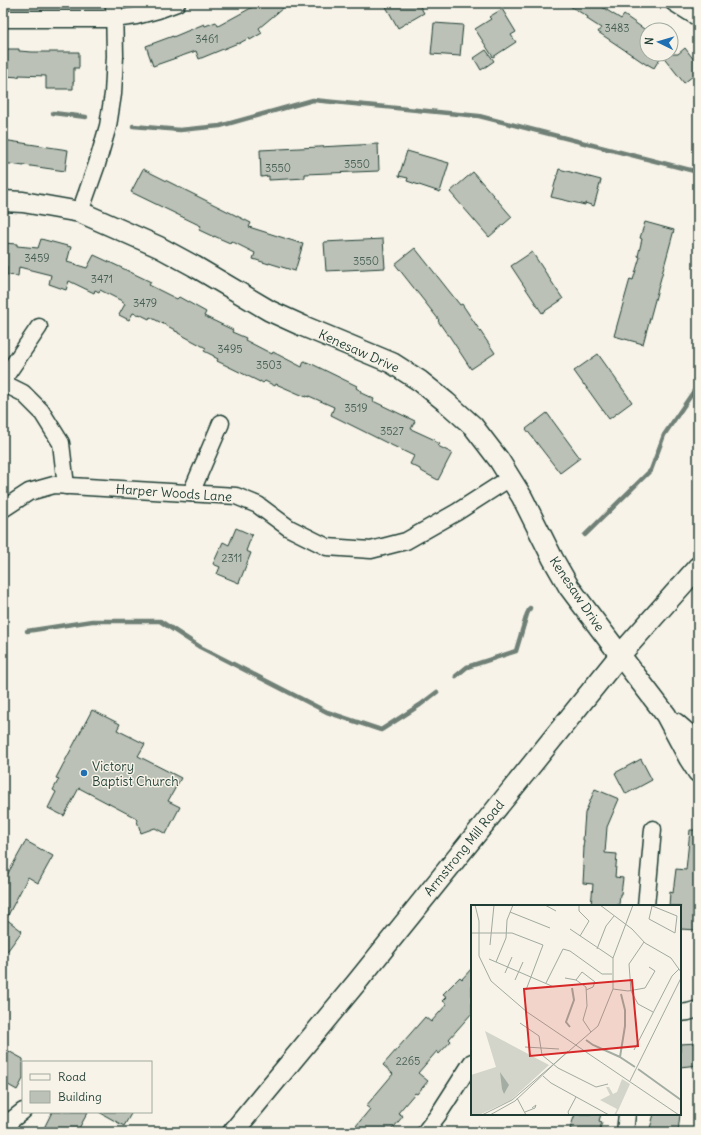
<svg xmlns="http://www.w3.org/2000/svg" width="701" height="1135" viewBox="0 0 701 1135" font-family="Delius,sans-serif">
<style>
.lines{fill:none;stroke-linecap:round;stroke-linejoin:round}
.stream{stroke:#6f8077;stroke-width:4.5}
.building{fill:#bbc1b6;stroke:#1f3d34}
.minor-casing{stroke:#1f3d34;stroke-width:19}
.tertiary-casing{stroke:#1f3d34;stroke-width:23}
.minor{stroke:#f7f3e8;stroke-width:16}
.tertiary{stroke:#f7f3e8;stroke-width:20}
.poi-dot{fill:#1f6fb2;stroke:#f7f3e8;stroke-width:1.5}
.labels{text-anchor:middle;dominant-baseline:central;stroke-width:3;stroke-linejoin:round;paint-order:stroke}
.number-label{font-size:11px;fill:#465e54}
.street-label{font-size:13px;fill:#1f3d34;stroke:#f7f3e8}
.poi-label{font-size:13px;fill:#1f3d34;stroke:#f7f3e8;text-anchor:start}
.inset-river{fill:none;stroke:#a4ada3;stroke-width:2}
.inset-road{fill:none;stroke:#a1aaa0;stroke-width:1}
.view{fill:#d62828;fill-opacity:0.15;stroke:#d62828;stroke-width:2}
.inset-edge{fill:none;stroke:#1f3d34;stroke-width:2}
</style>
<rect width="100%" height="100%" fill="#f7f3e8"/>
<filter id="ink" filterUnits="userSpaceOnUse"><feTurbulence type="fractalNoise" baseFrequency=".025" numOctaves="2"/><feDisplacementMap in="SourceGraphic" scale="8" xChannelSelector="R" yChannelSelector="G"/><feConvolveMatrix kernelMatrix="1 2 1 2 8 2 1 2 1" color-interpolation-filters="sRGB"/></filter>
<g filter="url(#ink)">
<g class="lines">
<g class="stream">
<polyline points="53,113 86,117"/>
<polyline points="133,126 180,130 220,126 313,100 479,116 698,172"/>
<polyline points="585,535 651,470 664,435 698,385"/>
<polyline points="27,631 92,621 160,621 200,647 327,712 381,730 420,705 437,692"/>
<polyline points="456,676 467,667 516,651 527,614 530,608"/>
</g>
</g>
<g class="building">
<polygon points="260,3 289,3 259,28 262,33 250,40 249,38 238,44 238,43 199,59 196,51 153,66 146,46 173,36 173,37 204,24 205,26 216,22 218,26"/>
<polygon points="384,3 418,3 424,13 398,28"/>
<polygon points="565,3 605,3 602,7 621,19 624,15 647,31 647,54 678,54 685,48 698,65 698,72 684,83 662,55 654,68 647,64 647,65 598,32 601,28 587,19 588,17"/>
<polygon points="502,9 516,32 511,35 516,42 493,57 475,29 491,19 489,17"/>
<polygon points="434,23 463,25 460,56 431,54"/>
<polygon points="5,49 19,49 19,51 32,52 79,52 79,68 74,68 74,82 73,82 73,89 46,89 46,76 19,75 19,77 5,76"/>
<polygon points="486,50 494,61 481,70 474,58"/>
<polygon points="3,140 68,150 65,171 24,165 24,166 3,163"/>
<polygon points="378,144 379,171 305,174 305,178 288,179 269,180 269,176 261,177 260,150"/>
<polygon points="407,151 449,163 440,192 407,181 408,178 399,176"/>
<polygon points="143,169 251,223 249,227 303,244 295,271 269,263 269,264 253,259 255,253 231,241 230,243 214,236 214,237 199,230 201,226 131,192"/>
<polygon points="559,169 601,180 594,206 585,203 585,205 551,197"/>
<polygon points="473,172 512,217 489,237 450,192"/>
<polygon points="645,222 674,230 643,344 614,336 630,279 633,280 640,257 638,256 642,239 640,238"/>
<polygon points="41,239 71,247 67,262 87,268 94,255 122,268 151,282 149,285 177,299 179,297 206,312 204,316 233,330 232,332 246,338 245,340 272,354 273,352 302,367 304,361 314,365 357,386 356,388 361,391 361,393 374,399 373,401 415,421 411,429 435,440 434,441 440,444 438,446 452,453 438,480 423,472 420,470 420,469 410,464 414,456 387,443 331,415 334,407 309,396 309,397 306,396 306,397 276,384 275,386 265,381 263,383 260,381 260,382 217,361 218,359 214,357 214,356 204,351 206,348 178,333 178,332 175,331 175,330 150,317 149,319 139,314 139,315 133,313 129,320 119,315 125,304 122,302 122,301 100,290 99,292 95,290 94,293 69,281 66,290 49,284 51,275 19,267 18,276 7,275 7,267 3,267 3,243 17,244 17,246 38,248"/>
<polygon points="383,239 385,268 326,271 324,242"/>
<polygon points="415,248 460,305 462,304 495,353 471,369 448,334 447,334 438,321 439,320 395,264"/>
<polygon points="532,252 563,299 542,313 511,266"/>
<polygon points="598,354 632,402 609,419 584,384 584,385 574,371"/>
<polygon points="547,413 580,458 560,473 526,429"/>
<polygon points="236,528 252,535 246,551 251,553 239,583 217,574 220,567 213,564 223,542 229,545"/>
<polygon points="92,710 120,724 117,730 145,744 138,756 181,778 168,801 180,807 166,834 155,828 141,833 136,818 79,788 64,816 48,808 56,792 53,790 59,779 56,778"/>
<polygon points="641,759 652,780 626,794 615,773"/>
<polygon points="595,789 619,799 607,827 605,853 617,854 615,877 623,878 621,894 620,894 619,905 618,904 618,906 591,906 593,884 583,883 584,866 583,866 584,847 583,847 584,840 583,840 585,813"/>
<polygon points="690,830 698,830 698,930 680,929 680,906 669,906 670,892 673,893 676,869 686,870"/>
<polygon points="26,841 53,856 38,883 28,877 6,919 22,931 3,957 3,872 7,875"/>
<polygon points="472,968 472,1013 449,1039 451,1041 439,1054 437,1051 418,1073 428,1081 417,1094 415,1093 398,1113 403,1116 390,1132 351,1132 370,1109 366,1106 393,1074 383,1065 425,1017 431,1022 447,1004 443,1001 447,997 443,994 460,977 462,979"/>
<polygon points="698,1043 698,1065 680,1067 680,1044"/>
<polygon points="3,1048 23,1059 23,1079 17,1090 3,1082"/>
<polygon points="52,1112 88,1112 77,1132 42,1132"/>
<polygon points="99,1112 132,1112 124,1126"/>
<polygon points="575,1114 601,1114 599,1121 602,1122 599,1132 580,1132 570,1129"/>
<polygon points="654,1114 680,1114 678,1132 649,1132"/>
</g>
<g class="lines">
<defs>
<g id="minor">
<polyline points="674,3 698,18"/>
<polyline points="3,19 114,19 136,16 158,10 177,3"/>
<polyline points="80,212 97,164 108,126 113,94 115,56 114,3"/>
<polyline points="3,380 39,327"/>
<polyline points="3,383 23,393 41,411 61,443 66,486"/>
<polyline points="191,493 221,423"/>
<polyline points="3,509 29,492 54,485 236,496 258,505 289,528 327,547 371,550 406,541 457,512 510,478"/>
<polyline points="646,906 653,829"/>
<polyline points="680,1013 688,1012 698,1009"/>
<polyline points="9,1132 9,1122 23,1111"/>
<polyline points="425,1132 438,1115 472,1062"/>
<polyline points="625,1132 627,1114"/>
</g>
<g id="tertiary">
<polyline points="3,201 23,202 80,212 159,247 194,266 270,311 303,326 392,363 420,381 446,402 473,426 499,460 522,497 553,559 569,587 620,655 666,715 689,758 698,772"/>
<polyline points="675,723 698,743"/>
<polyline points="233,1132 357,982 620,655 698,567"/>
</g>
</defs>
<use href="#minor" class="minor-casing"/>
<use href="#tertiary" class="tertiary-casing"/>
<use href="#minor" class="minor"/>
<use href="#tertiary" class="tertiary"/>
</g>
</g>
<circle class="poi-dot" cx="84" cy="773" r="4"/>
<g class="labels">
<g class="number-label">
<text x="617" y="28">3483</text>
<text x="207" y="39">3461</text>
<text x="357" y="164">3550</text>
<text x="278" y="168">3550</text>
<text x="37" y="258">3459</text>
<text x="366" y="261">3550</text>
<text x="102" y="279">3471</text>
<text x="145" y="303">3479</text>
<text x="230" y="349">3495</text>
<text x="269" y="365">3503</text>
<text x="356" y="408">3519</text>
<text x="392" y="431">3527</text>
<text x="232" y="558">2311</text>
<text x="408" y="1061">2265</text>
</g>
<g class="street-label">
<text transform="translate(359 351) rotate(24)">Kenesaw Drive</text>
<text transform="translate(174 493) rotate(4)">Harper Woods Lane</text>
<text transform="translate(577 594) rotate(56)">Kenesaw Drive</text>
<text transform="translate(464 848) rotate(-51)">Armstrong Mill Road</text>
</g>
<g class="poi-label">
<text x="92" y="766">Victory<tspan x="92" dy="15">Baptist Church</tspan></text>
</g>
</g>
<g transform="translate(471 905)">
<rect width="210" height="210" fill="#f7f3e8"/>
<path d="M14,126L78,160L40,195L10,209L1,210L0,170L25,162ZM151,174L159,179L145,210H143L146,204L129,195L139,190L135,182H138L142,189L146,187Z" fill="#d3d5ca"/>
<path d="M29,167L38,180L33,189L31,184Z" fill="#a4ada3"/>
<path class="inset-river" d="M150,89L154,105V121L149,152L164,162M99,122L95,117L103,95L101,83M115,135L122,140L149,152M167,164L210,195"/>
<path class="inset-road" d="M4,0L8,16V51L20,76L56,107L208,210M74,0L85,6M108,0V6L118,16L109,31M129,0L161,24L174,38L200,53L210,67M179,0L206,11L204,28L178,14L181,1M39,7L79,23M99,24L142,53M0,28H41L72,40L55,85M173,37L158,59L160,86L167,99L182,107M19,40L23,0M126,44L135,21L143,11M18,54L83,82M25,57L35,33L36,15L42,0M34,68L41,52M94,73L105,75L115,82L116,101L112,115L120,127M44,75L52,57M105,75L111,67L124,77L122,82L115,85M75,78L92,44L99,46L131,69H141M142,84L157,86L174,83L184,66L178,62M49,118L68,131L71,150L87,163L125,182L137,179M54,142L88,144M163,145L201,71L208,64M72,171L80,178L138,210M159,176L210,73M46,193L55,210M54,207L64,203L65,200L61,203M11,210L41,195L127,121L142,84V53L162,0M19,210L44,196L97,146M98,210L97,207L105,192"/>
<path class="view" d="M161,75L167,141L59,151L53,84Z"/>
<rect width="210" height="210" class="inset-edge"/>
</g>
<rect width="701" height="1135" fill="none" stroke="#f7f3e8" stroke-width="16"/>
<rect x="8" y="8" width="685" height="1119" fill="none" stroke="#1f3d34" stroke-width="1.5" filter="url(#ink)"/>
<rect x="22" y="1061" width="130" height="52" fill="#f7f3e8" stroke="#a1aaa0"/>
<rect x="30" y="1074" width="20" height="6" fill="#f7f3e8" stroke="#a1aaa0"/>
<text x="58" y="1081" font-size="12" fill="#1f3d34">Road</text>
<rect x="30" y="1091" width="20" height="12" fill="#bbc1b6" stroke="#a1aaa0"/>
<text x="58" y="1101" font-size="12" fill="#1f3d34">Building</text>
<g transform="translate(659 42) rotate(275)"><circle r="19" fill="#f7f3e8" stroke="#a1aaa0"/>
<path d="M0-3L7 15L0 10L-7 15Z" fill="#1f6fb2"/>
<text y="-6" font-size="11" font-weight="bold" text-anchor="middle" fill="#1f3d34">N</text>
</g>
</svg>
